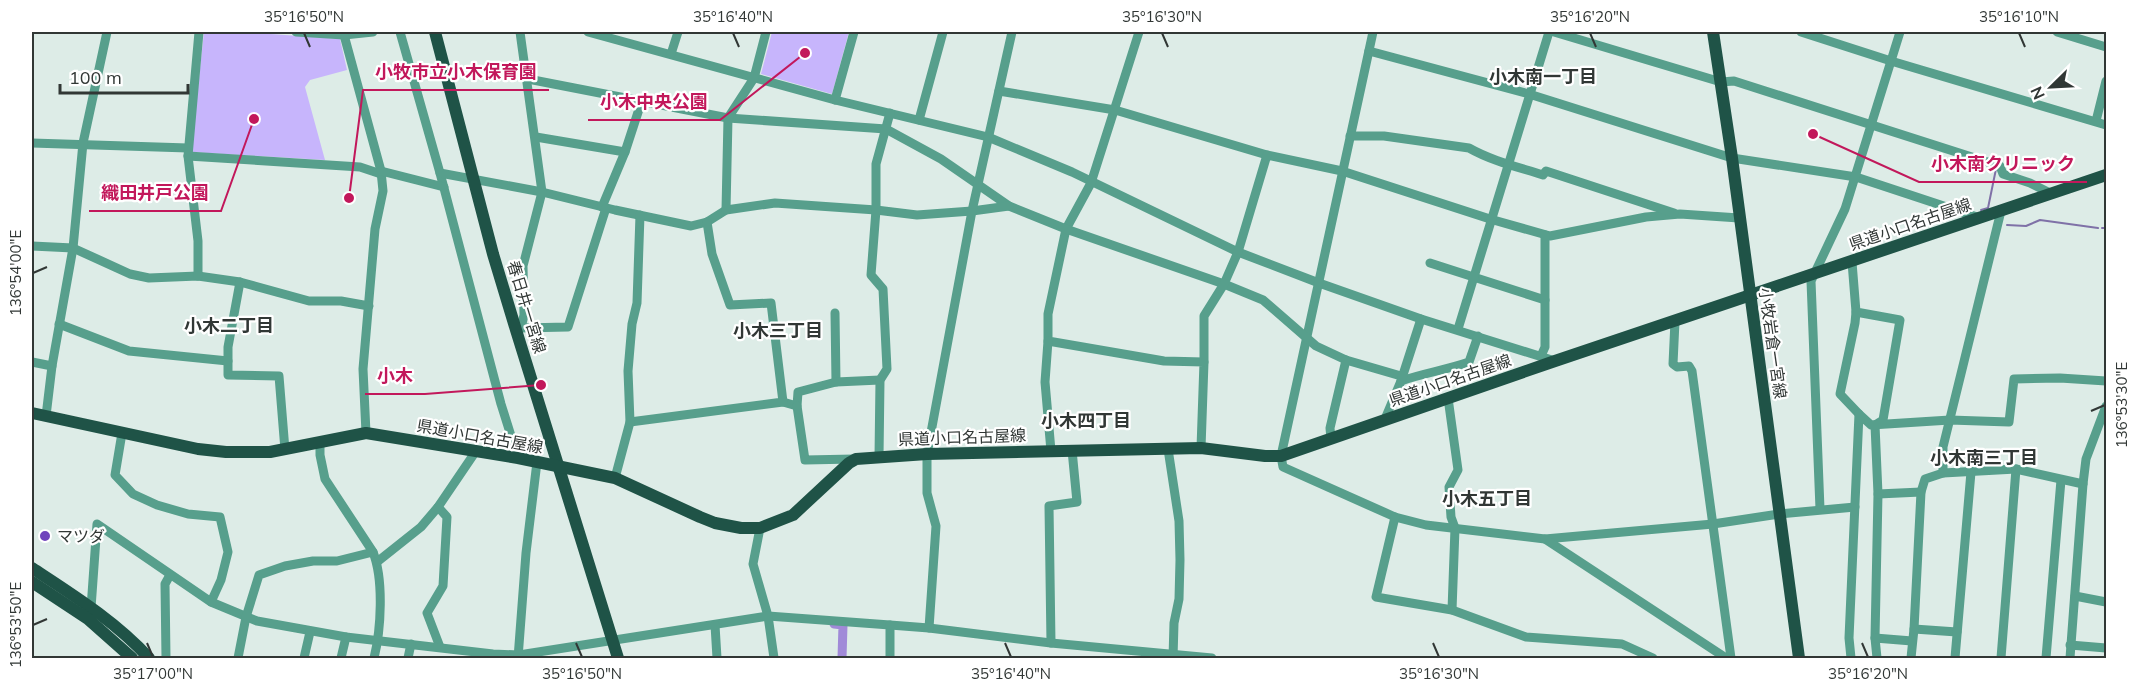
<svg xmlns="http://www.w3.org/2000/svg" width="2138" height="690" viewBox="0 0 2138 690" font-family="Mulish,'Noto Sans JP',sans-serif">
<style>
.green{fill:#c7b5fc}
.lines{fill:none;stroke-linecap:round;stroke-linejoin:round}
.stream{stroke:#7f71a7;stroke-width:2}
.canal{stroke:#a08ad8;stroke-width:9}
.minor{stroke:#579f8c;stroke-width:9}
.major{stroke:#1f5347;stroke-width:12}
.ticks{fill:none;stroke:#313735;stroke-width:2}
.poi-dot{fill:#7044bc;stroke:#fff;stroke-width:2}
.labels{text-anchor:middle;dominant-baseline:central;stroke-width:4.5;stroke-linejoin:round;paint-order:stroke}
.street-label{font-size:16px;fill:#313735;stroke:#fff}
.poi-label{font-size:16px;fill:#313735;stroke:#fff;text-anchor:start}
.neighbourhood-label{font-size:18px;font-weight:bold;fill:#313735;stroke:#fff}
.leader{fill:none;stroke:#c2185b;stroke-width:2}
.callout-dot{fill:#c2185b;stroke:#fff;stroke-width:2}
.callout-label{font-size:18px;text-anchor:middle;font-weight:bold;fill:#c2185b;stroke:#fff;stroke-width:4.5;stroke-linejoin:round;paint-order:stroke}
.neatline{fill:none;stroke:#313735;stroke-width:2}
.ticks-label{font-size:15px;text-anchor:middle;fill:#313735}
</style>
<rect width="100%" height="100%" fill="#ddece7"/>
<g class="green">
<polygon points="204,32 244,32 340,39 347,70 310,80 305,87 325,160 191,152"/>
<polygon points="772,32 849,32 832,94 761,74"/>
</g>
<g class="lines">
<g class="stream">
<polyline points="1981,210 1988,208 1996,169"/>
<polyline points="2007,225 2026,226 2040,220 2098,228"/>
<polyline points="2102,228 2106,228"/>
</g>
<polyline class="canal" points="834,624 843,625 842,658"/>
<g class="minor">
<polyline points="296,32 344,35 373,32"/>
<polyline points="400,32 440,173 501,404 518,458"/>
<polyline points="588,32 835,100 988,137 1072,172 1238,252 1319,283 1421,319 1555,361"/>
<polyline points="1139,32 1091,183 1066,229 1048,314 1048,341 1164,361 1204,362 1201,448"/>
<polyline points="1373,32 1281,456 1283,467 1395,517 1426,525 1545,539 1713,524 1779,514 1855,507"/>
<polyline points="1554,32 1721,82 1734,81 2000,166 2003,174 2030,183 2052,194"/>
<polyline points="1801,32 1891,61 2106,125"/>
<polyline points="2057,32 2106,47"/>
<polyline points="344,35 381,171 383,191 375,229 363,369 366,433"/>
<polyline points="1369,51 1529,94 1732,158 1856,177 1980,218"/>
<polyline points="671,54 678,32"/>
<polyline points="528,79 728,118 886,129 941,159 1009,206 1066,229 1224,284 1263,300 1316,346 1346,360 1401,376"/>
<polyline points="999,91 1115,110 1267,155 1342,171 1490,219 1550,236 1646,217 1680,214 1739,218"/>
<polyline points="835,100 854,32"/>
<polyline points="919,120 943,32"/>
<polyline points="2096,121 2106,81"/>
<path d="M1350,136H1384L1469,148C1492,161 1518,167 1543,175L1546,171L1674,213"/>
<polyline points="536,137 625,152"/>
<polyline points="32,143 188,148"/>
<polyline points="188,156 360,167 381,174"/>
<polyline points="381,171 444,187"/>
<polyline points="440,173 542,192 615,210 691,226 707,222 726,210 775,203 876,210 917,215 972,211 1009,206"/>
<polyline points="602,207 625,152 642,100"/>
<polyline points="726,210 728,118 754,78 766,32"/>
<polyline points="32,246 73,248 130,274 149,278 198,276 240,282 309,301 341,301 369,306"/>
<polyline points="1852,262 1856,312 1900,320 1883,420 1875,425 1878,494 1875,638 1877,658"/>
<polyline points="1430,263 1545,300"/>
<polyline points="198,276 198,241 188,156 199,32"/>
<polyline points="240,282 228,347 228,375 279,376 285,450"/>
<polyline points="1856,312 1855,323 1840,394 1859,414"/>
<polyline points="835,313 836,382"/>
<polyline points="1675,321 1673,364 1677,367 1689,366 1692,371 1731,658"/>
<polyline points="59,324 129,351 228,361"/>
<polyline points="521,328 568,327 606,208"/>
<polyline points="1458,329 1549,32"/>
<polyline points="516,330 521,328 524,315 523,266 542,192 520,32"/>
<polyline points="1048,341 1045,382 1051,451"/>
<polyline points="1541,356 1545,347 1545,235"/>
<polyline points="32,362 52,366"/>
<polyline points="1204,362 1204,316 1224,284 1238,252 1267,155"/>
<path d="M1401,381C1424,373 1446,370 1469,362L1478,336"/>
<polyline points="1448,398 1458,470 1449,487 1451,517 1455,528 1452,610"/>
<polyline points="783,402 797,406 798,392 836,382 880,380"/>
<polyline points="797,406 805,460 854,459"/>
<polyline points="46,416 52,366 73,248 83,143 107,32"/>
<polyline points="1385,419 1401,381 1421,319"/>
<polyline points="630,422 783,402 771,303 730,305 712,254 707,222"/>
<polyline points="122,433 115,475 133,494 157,505 188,514 220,517 228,552 221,580 211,602"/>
<polyline points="1331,439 1330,428 1346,360"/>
<path d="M320,442V455L325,479L373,552C384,580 381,630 374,658"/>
<polyline points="1168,449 1179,521 1180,560 1179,599 1174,623 1173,658"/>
<polyline points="879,457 880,380 887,369 883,289 871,275 876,210 876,164 890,113"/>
<polyline points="1943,473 1943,447 2001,211"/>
<polyline points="615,478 630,422 628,371 632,324 637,303 640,215"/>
<polyline points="1878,494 1921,492"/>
<polyline points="438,507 447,517 443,586 427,613 440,647"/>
<polyline points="1820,509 1811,281 1845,209 1900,32"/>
<polyline points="1395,517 1376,597 1452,610 1526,637 1622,644 1653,658"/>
<polyline points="760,528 753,564 768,616 890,625 890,658"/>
<polyline points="1545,539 1726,658"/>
<polyline points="377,562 421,527 438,507 476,451"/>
<polyline points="2075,596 2106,602"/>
<polyline points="91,608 97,524 211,602 257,621 346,637 493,654 519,655 768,616 774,658"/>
<polyline points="715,625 717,658"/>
<polyline points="890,625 929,628 1051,643 1212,658"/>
<polyline points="929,628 936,526 927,493 927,454 972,211 1012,32"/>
<polyline points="1914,629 1957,632"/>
<polyline points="1875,638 1912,641"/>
<polyline points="1051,643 1049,506 1077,502 1072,450"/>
<polyline points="2070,645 2106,648"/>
<polyline points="166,658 165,584 170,575"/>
<polyline points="238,658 246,617 259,575 285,566 313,561 337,561 373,552"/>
<polyline points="304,658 310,632"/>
<polyline points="341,658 346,637"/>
<polyline points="408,658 411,644"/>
<polyline points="518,658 526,553 537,462"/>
<polyline points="1851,658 1849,638 1859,414 1871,425 1950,420 2009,422 2014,379 2060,378 2106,381"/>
<polyline points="1911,658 1914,629 1921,492 1925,479 1943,473 2016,469 2083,484 2086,459 2106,406"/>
<polyline points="1955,658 1971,472"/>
<polyline points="2001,658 2016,469"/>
<polyline points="2046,658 2061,480"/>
<polyline points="2070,658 2083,484"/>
</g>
<g class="major">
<polyline points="435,32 493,254 516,330 618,658"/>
<polyline points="1713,32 1732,158 1799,658"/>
<polyline points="32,413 198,449 226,452 270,452 366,433 518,458 615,478 700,517 715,523 741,528 760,528 793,515 849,463 856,459 927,454 1201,448 1265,456 1281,456 1555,361 2106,175"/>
<path d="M32,568C73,595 115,621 149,658"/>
<polyline points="32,582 88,619 132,658"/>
</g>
</g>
<path class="ticks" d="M304,33L310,47M733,33L739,47M1162,33L1168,47M1590,33L1596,47M2019,33L2025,47M33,273L47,267M2091,411L2105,405M33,625L47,619M147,643L153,657M576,643L582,657M1005,643L1011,657M1433,643L1439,657M1862,643L1868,657"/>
<circle class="poi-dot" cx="45" cy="536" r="6"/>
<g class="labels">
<g class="street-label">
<text transform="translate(1910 224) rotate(-19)">県道小口名古屋線</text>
<text transform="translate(527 307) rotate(73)">春日井一宮線</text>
<text transform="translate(1773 343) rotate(82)">小牧岩倉一宮線</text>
<text transform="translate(1450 380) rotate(-19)">県道小口名古屋線</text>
<text transform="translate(480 436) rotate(10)">県道小口名古屋線</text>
<text transform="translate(962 437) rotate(-2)">県道小口名古屋線</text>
</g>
<g class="poi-label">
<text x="57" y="536">マツダ</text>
</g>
<g class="neighbourhood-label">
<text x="1543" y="76">小木南一丁目</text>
<text x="229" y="325">小木二丁目</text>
<text x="778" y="330">小木三丁目</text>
<text x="1086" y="420">小木四丁目</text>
<text x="1984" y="457">小木南三丁目</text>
<text x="1487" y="498">小木五丁目</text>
</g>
</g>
<path class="leader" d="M349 198L363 90H549M805 53L720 120H588M1813 134L1919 182H2087M254 119L221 211H89M541 385L425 394H365"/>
<g class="callout-dot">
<circle cx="349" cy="198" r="6"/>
<circle cx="805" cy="53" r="6"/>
<circle cx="1813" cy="134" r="6"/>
<circle cx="254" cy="119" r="6"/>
<circle cx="541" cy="385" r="6"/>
</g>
<g class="callout-label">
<text x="456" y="78">小牧市立小木保育園</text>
<text x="654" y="108">小木中央公園</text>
<text x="2003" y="170">小木南クリニック</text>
<text x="155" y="199">織田井戸公園</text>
<text x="395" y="382">小木</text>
</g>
<rect width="2138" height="690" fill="none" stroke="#ffffff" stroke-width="66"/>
<g transform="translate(2051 87) rotate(246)" stroke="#ffffff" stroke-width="4.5" paint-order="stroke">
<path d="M0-4.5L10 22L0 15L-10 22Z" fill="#313735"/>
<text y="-9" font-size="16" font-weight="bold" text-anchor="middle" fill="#313735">N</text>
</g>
<path d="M60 84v9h128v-9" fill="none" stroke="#313735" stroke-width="3"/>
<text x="69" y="84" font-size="18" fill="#313735" stroke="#ffffff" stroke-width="4.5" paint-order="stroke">100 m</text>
<rect x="33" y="33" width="2072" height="624" class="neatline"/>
<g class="ticks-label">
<text x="304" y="22">35°16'50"N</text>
<text x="733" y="22">35°16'40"N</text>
<text x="1162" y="22">35°16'30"N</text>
<text x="1590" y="22">35°16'20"N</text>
<text x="2019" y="22">35°16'10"N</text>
<text transform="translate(16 273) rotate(-90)" y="5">136°54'00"E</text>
<text transform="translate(2122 405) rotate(-90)" y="5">136°53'30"E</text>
<text transform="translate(16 625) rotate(-90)" y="5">136°53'50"E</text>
<text x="153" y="679">35°17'00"N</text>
<text x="582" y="679">35°16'50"N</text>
<text x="1011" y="679">35°16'40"N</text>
<text x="1439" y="679">35°16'30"N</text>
<text x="1868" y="679">35°16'20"N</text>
</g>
</svg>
